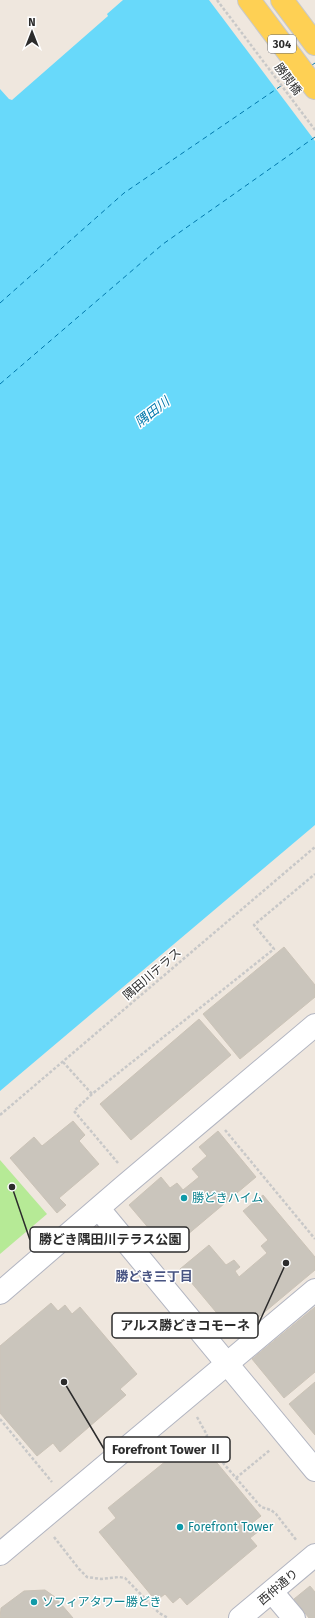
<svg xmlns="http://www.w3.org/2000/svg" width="315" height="1618" viewBox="0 0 315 1618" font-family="'Fira Sans','Noto Sans JP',sans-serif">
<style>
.green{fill:#b6ea96}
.water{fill:#68d9fa}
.pier{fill:#efe7de}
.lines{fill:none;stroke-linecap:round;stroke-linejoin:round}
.ferry{stroke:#0178ac;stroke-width:1;stroke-dasharray:5 4;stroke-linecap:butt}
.building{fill:#cac5bc;stroke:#cbc3b7}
.minor-casing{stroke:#b2b5c1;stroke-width:24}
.major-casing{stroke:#c8c8c8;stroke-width:24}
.path{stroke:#c8c8c8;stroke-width:2.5;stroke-dasharray:3 2;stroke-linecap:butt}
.minor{stroke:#fff;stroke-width:22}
.major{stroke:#fed054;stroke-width:22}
.culture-dot{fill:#0f9aa8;stroke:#fff;stroke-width:1.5}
.labels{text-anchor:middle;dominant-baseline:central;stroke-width:3;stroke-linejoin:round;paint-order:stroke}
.shield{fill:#fff;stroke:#6b6b6b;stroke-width:1}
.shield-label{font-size:11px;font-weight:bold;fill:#2c2c2c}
.street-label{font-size:12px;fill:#2c2c2c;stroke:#fff}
.culture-label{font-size:12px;fill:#0d838f;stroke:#fff;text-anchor:start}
.water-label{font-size:13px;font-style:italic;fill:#0178ac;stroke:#fff}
.neighbourhood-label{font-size:13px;font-weight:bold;fill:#485482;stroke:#fff}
.leader{fill:none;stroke:#2c2c2c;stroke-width:1.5}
.callout-dot{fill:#2c2c2c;stroke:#fff;stroke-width:1.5}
.callout{fill:#fff;stroke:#2c2c2c;stroke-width:1.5}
.callout-label{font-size:13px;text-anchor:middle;font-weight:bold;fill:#2c2c2c}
</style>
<rect width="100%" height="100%" fill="#efe7de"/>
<polygon class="green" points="0,1160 47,1214 0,1254"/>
<polygon class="water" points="123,0 315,0 315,825 0,1091 0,89 9,99 12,100 108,16 107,14"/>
<polygon class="pier" points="209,0 315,0 315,141"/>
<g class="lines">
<g class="ferry">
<polyline points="312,65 315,63"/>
<polyline points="0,303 124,193 294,77"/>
<polyline points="0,384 163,244 315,137"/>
</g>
</g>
<g class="building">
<polygon points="284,947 315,985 315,997 240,1059 203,1014"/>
<polygon points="199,1019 231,1055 131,1140 100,1104"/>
<polygon points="73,1121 85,1135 79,1141 99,1164 59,1198 66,1205 57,1213 10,1158 34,1137 42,1146"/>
<polygon points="218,1131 256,1177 168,1251 129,1205 161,1177 170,1188 177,1183 183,1190 199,1177 192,1169 207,1156 199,1147"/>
<polygon points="263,1195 315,1257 315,1270 236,1336 180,1269 209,1245 226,1265 234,1260 240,1267 235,1271 239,1277 267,1253 261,1246 268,1240 243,1211"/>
<polygon points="51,1303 58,1311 65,1305 72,1314 80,1307 137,1374 120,1389 126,1395 60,1452 53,1443 37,1456 0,1413 0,1346"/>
<polygon points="315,1307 315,1372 284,1398 252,1359"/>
<polygon points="315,1382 315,1435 289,1404"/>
<polygon points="203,1446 261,1516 252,1523 259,1531 250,1538 257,1546 187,1605 180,1597 173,1603 165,1594 156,1601 99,1532 116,1518 108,1508 177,1452 184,1461"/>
<polygon points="310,1586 315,1592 315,1618 309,1618 294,1599"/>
<polygon points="45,1590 55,1597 73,1618 0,1618 1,1608 24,1591"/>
</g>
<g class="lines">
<defs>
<g id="minor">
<polyline points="99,1209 315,1470"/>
<polyline points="0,1293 124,1186 315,1025"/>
<polyline points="0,1554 315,1290"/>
<polyline points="272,1592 294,1618"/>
<polyline points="240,1618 315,1555"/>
</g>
<g id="major">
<polyline points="249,0 315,88"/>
<polyline points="282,0 315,44"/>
</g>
</defs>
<use href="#minor" class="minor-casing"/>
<use href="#major" class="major-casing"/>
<g class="path">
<polyline points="217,0 315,130"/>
<polyline points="63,1062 92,1094"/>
<polyline points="0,1115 315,847"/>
<polyline points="225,1130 315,1239"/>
<polyline points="118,1163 74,1111 92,1094 274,949 254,925 315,874"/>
<polyline points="197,1417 207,1435 205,1442 261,1507 271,1510 276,1514 297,1541"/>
<polyline points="0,1419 52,1482"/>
<polyline points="236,1478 270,1450"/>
<polyline points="54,1537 79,1569 87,1577 101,1579 119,1577 125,1578 159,1613 168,1618"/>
</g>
<use href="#minor" class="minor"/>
<use href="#major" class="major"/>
</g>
<g class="culture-dot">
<circle cx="184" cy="1198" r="4"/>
<circle cx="180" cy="1527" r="4"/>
<circle cx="34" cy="1602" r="4"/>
</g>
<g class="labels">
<rect class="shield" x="268" y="35" width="28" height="18" rx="3"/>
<g class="shield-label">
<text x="282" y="44">304</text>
</g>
<g class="street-label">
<text transform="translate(288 79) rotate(53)">勝鬨橋</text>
<text transform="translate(152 974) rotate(-41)">隅田川テラス</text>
<text transform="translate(278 1587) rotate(-40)">西仲通り</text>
</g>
<g class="culture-label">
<text x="192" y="1198">勝どきハイム</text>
<text x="188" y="1527">Forefront Tower</text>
<text x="42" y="1602">ソフィアタワー勝どき</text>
</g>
<g class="water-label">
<text transform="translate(152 412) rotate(-38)">隅田川</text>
</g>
<g class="neighbourhood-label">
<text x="154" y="1276">勝どき三丁目</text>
</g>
</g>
<path class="leader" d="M12 1187L30 1240M286 1263L258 1325M64 1382L104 1449"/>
<g class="callout-dot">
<circle cx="12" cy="1187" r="4"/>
<circle cx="286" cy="1263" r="4"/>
<circle cx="64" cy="1382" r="4"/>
</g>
<g class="callout">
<rect x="30" y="1227" width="159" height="25" rx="4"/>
<rect x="112" y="1313" width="146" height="25" rx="4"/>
<rect x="104" y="1437" width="126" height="25" rx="4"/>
</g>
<g class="callout-label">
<text x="110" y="1244">勝どき隅田川テラス公園</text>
<text x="185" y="1330">アルス勝どきコモーネ</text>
<text x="167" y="1454">Forefront Tower Ⅱ</text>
</g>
<g transform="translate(32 32)" stroke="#ffffff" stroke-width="3" paint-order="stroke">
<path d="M0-3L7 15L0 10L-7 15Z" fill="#2c2c2c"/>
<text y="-6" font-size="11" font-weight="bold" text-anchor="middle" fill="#2c2c2c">N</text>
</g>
</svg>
